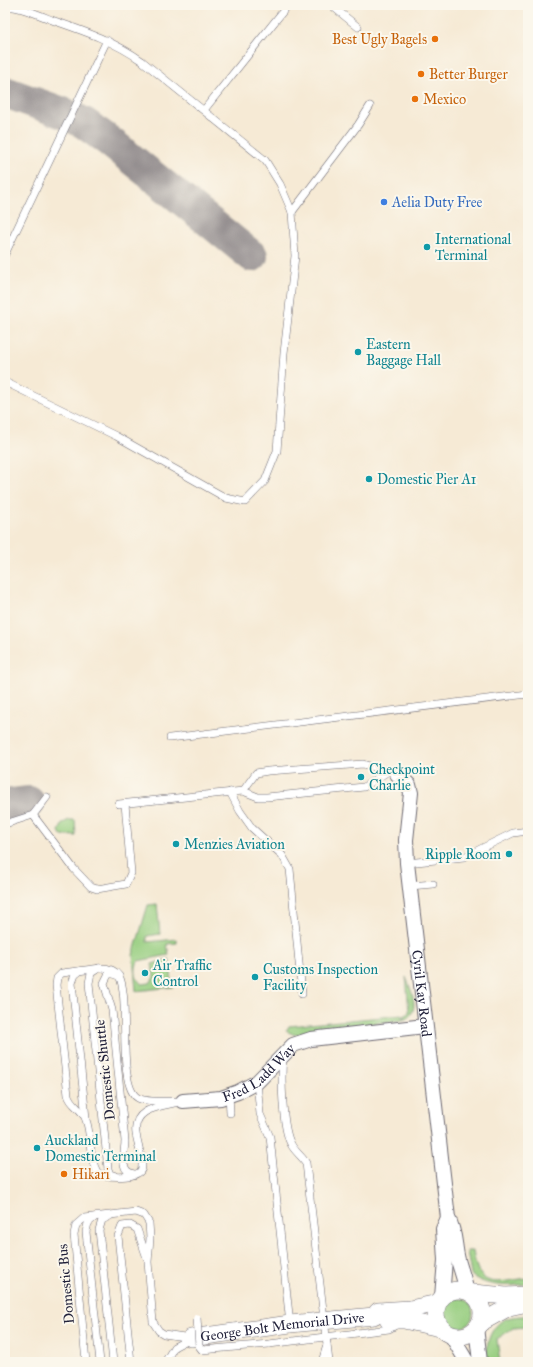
<svg xmlns="http://www.w3.org/2000/svg" width="533" height="1367" viewBox="0 0 533 1367" font-family="'IM FELL Great Primer',serif">
<style>
.green{fill:#97ce80;stroke:#5c785e}
.lines{fill:none;stroke-linecap:round;stroke-linejoin:round}
.taxiway{stroke:#8c8688;stroke-width:32}
.service-casing{stroke:#6c6871;stroke-width:8}
.minor-casing{stroke:#6c6871;stroke-width:16}
.tertiary-casing{stroke:#6c6871;stroke-width:18}
.service{stroke:#fff;stroke-width:7}
.minor{stroke:#fff;stroke-width:14}
.tertiary{stroke:#fff;stroke-width:17}
.service-bridge-casing{stroke:#6c6871;stroke-width:8;stroke-linecap:butt}
.service-bridge{stroke:#fff;stroke-width:7}
.food-dot{fill:#e8710a;stroke:#fbf7ec;stroke-width:1.5}
.shop-dot{fill:#3f7fe0;stroke:#fbf7ec;stroke-width:1.5}
.culture-dot{fill:#0f9aa8;stroke:#fbf7ec;stroke-width:1.5}
.labels{text-anchor:middle;dominant-baseline:central;stroke-width:4;stroke-linejoin:round;paint-order:stroke}
.food-label{font-size:14px;fill:#c56008;stroke:#fbf7ec;text-anchor:start}
.shop-label{font-size:14px;fill:#366cbe;stroke:#fbf7ec;text-anchor:start}
.culture-label{font-size:14px;fill:#0d838f;stroke:#fbf7ec;text-anchor:start}
.street-label{font-size:14px;fill:#22223b;stroke:#fbf7ec}
</style>
<rect width="100%" height="100%" fill="#fbf7ec"/>
<filter id="ink" filterUnits="userSpaceOnUse"><feTurbulence type="fractalNoise" baseFrequency=".025" numOctaves="2"/><feDisplacementMap in="SourceGraphic" scale="8" xChannelSelector="R" yChannelSelector="G"/><feConvolveMatrix kernelMatrix="1 2 1 2 8 2 1 2 1" color-interpolation-filters="sRGB"/></filter>
<filter id="wash" filterUnits="userSpaceOnUse"><feTurbulence type="fractalNoise" baseFrequency=".012" numOctaves="4" result="noise"/><feDisplacementMap in="SourceGraphic" scale="16" xChannelSelector="R" yChannelSelector="G"/><feGaussianBlur stdDeviation="0.9" result="paint"/><feColorMatrix in="noise" values="0 0 0 0 0 0 0 0 0 0 0 0 0 0 0 0 0 1.4 0 .05"/><feComposite in="paint" operator="in"/></filter>
<g filter="url(#wash)">
<rect width="100%" height="100%" fill="#f6ead5"/>
<g class="green">
<polygon points="69,820 75,820 76,836 61,835 59,831 63,823"/>
<path d="M157,904L160,934L147,936V942L177,939V943L167,944L169,955L138,961C135,968 134,979 142,984L150,983L154,977L152,964L169,959L173,987L136,991L133,955L148,905Z"/>
<path d="M406,977C411,991 422,1011 404,1020V1016L409,1013Z"/>
<polygon points="402,1015 403,1020 314,1030 295,1035 286,1031 289,1026"/>
<path d="M467,1251H473C479,1291 495,1282 528,1278V1284C508,1286 488,1288 471,1275Z"/>
<circle cx="458" cy="1313" r="15"/>
<path d="M528,1316V1327L513,1328L497,1339L500,1362H487C485,1347 489,1329 503,1320C510,1316 521,1316 528,1316Z"/>
</g>
<g class="lines">
<g class="taxiway">
<polyline points="5,92 66,114 84,123 109,141 252,256"/>
<polyline points="5,805 29,802"/>
</g>
</g>
</g>
<g filter="url(#ink)">
<g class="lines">
<defs>
<g id="service">
<polyline points="331,5 358,27"/>
<path d="M5,6C21,7 37,14 52,20C84,31 114,41 142,61L265,160L280,184L292,212L295,256L284,353L277,451L265,481L245,502L226,498L116,436L5,382"/>
<polyline points="204,110 288,5"/>
<polyline points="292,212 358,125 370,106"/>
<polyline points="5,254 107,40"/>
<polyline points="170,738 528,694"/>
<polyline points="243,791 256,773 268,771 363,764 389,772"/>
<polyline points="230,792 240,811 252,828 282,855 290,869 302,994"/>
<polyline points="119,804 243,791 258,797 267,797 364,787 387,772"/>
<polyline points="33,815 74,869 91,887 97,889 126,884 131,873 125,804"/>
<polyline points="5,824 33,815 47,797"/>
<polyline points="407,863 464,857 513,833 528,831"/>
<polyline points="410,886 433,884"/>
<polyline points="99,968 91,973 89,983 108,1169 110,1174 116,1176"/>
<path d="M101,968C108,968 115,970 119,976C131,997 116,1086 138,1098C147,1103 172,1101 183,1101C163,1107 132,1106 136,1134C138,1144 141,1154 142,1164C142,1168 142,1171 138,1173C131,1178 104,1178 97,1172C88,1156 92,1136 86,1120C83,1109 71,1106 68,1095L56,985L57,978L62,973Z"/>
<polyline points="80,971 75,975 72,983 86,1118"/>
<path d="M118,976L112,973L108,975L104,983L112,1010L125,1141C125,1152 118,1171 134,1174"/>
<path d="M283,1058C281,1076 282,1128 291,1144C294,1151 302,1156 306,1163L329,1362"/>
<polyline points="257,1082 260,1114 270,1137 290,1324"/>
<polyline points="229,1095 230,1113"/>
<polyline points="110,1216 102,1220 99,1230 113,1362"/>
<polyline points="95,1217 88,1223 86,1232 100,1362"/>
<polyline points="269,1344 389,1329 396,1325"/>
<polyline points="86,1362 74,1234 76,1225 84,1218 136,1212 144,1215 149,1223 150,1238 148,1262 153,1322 159,1331 164,1334 191,1338"/>
<polyline points="131,1362 118,1236 122,1226 130,1225 137,1229 147,1258"/>
<polyline points="165,1362 174,1347 189,1339"/>
<polyline points="322,1362 327,1345"/>
</g>
<g id="minor">
<path id="s1" d="M397,774L409,785L411,793L406,840L407,863L448,1218C456,1233 454,1244 458,1260C461,1271 465,1280 466,1290"/>
<path id="s2" d="M183,1101L221,1098L238,1092L257,1082L293,1045L311,1039L425,1026"/>
<polyline points="442,1297 445,1260 443,1229 448,1218"/>
<polyline points="476,1327 480,1362"/>
<polyline points="451,1335 467,1362"/>
</g>
<g id="tertiary">
<circle cx="459" cy="1313" r="23"/>
<polyline points="473,1293 506,1296 528,1295"/>
<polyline points="388,1320 404,1320 440,1328"/>
<polyline points="480,1323 509,1307 528,1303"/>
<path id="s3" d="M191,1338L290,1324L374,1316L378,1311L410,1309L438,1303"/>
</g>
</defs>
<use href="#service" class="service-casing"/>
<use href="#minor" class="minor-casing"/>
<use href="#tertiary" class="tertiary-casing"/>
<use href="#service" class="service"/>
<use href="#minor" class="minor"/>
<use href="#tertiary" class="tertiary"/>
<defs>
<polyline id="service-bridge" points="197,1318 199,1346 202,1350 269,1344"/>
</defs>
<use href="#service-bridge" class="service-bridge-casing"/>
<use href="#service-bridge" class="service-bridge"/>
</g>
</g>
<g class="food-dot">
<circle cx="435" cy="39" r="4"/>
<circle cx="421" cy="74" r="4"/>
<circle cx="415" cy="99" r="4"/>
<circle cx="64" cy="1174" r="4"/>
</g>
<circle class="shop-dot" cx="384" cy="202" r="4"/>
<g class="culture-dot">
<circle cx="427" cy="247" r="4"/>
<circle cx="358" cy="352" r="4"/>
<circle cx="369" cy="479" r="4"/>
<circle cx="361" cy="777" r="4"/>
<circle cx="176" cy="844" r="4"/>
<circle cx="509" cy="854" r="4"/>
<circle cx="145" cy="973" r="4"/>
<circle cx="255" cy="977" r="4"/>
<circle cx="37" cy="1148" r="4"/>
</g>
<g class="labels">
<g class="food-label">
<text x="427" y="39" text-anchor="end">Best Ugly Bagels</text>
<text x="429" y="74">Better Burger</text>
<text x="423" y="99">Mexico</text>
<text x="72" y="1174">Hikari</text>
</g>
<g class="shop-label">
<text x="392" y="202">Aelia Duty Free</text>
</g>
<g class="culture-label">
<text x="435" y="239">International<tspan x="435" dy="16">Terminal</tspan></text>
<text x="366" y="344">Eastern<tspan x="366" dy="16">Baggage Hall</tspan></text>
<text x="377" y="479">Domestic Pier A1</text>
<text x="369" y="769">Checkpoint<tspan x="369" dy="16">Charlie</tspan></text>
<text x="184" y="844">Menzies Aviation</text>
<text x="501" y="854" text-anchor="end">Ripple Room</text>
<text x="153" y="965">Air Traffic<tspan x="153" dy="16">Control</tspan></text>
<text x="263" y="969">Customs Inspection<tspan x="263" dy="16">Facility</tspan></text>
<text x="45" y="1140">Auckland<tspan x="45" dy="16">Domestic Terminal</tspan></text>
</g>
<g class="street-label">
<text stroke="none"><textPath href="#s1" startOffset="226">Cyril Kay Road</textPath></text>
<text transform="translate(105 1070) rotate(-96)">Domestic Shuttle</text>
<text stroke="none"><textPath href="#s2" startOffset="84">Fred Ladd Way</textPath></text>
<text transform="translate(66 1284) rotate(-95)">Domestic Bus</text>
<text stroke="none"><textPath href="#s3" startOffset="92">George Bolt Memorial Drive</textPath></text>
</g>
</g>
<rect width="533" height="1367" fill="none" stroke="#fbf7ec" stroke-width="20"/>
</svg>
